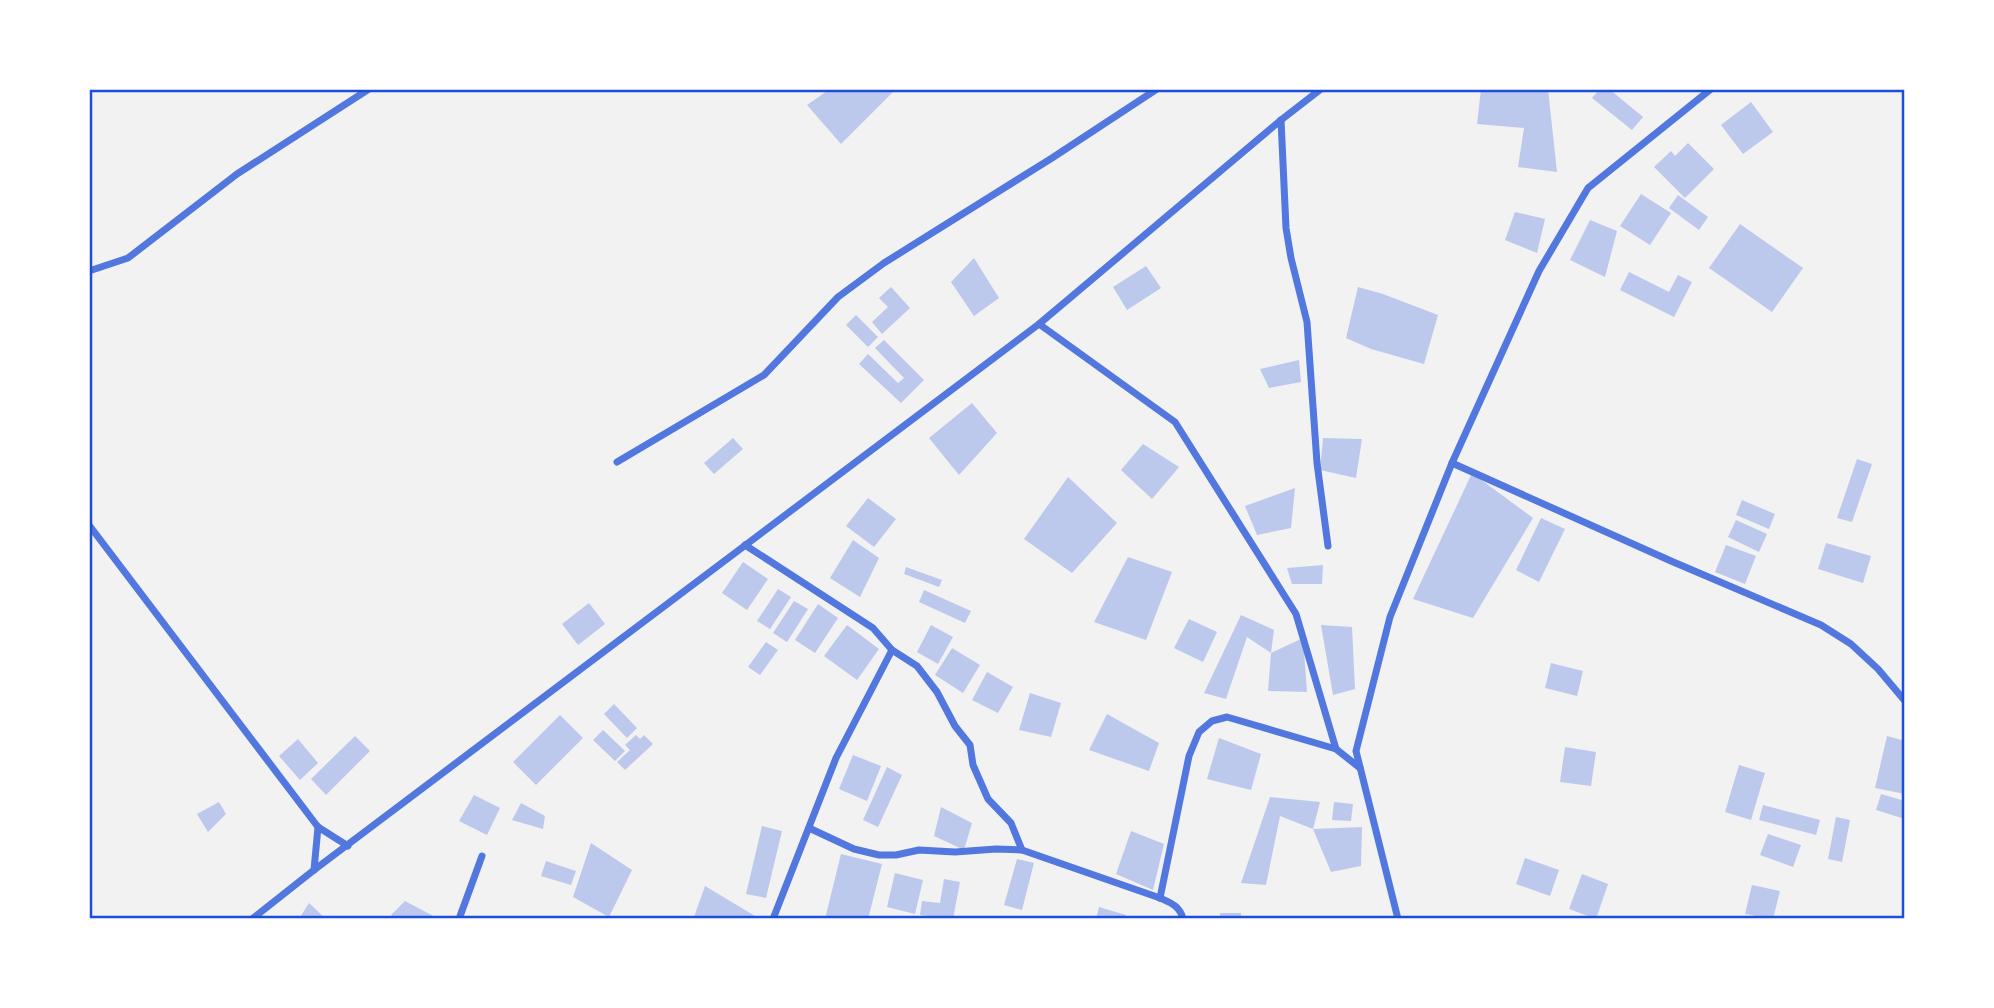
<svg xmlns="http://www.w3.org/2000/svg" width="1994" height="1008" viewBox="0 0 1994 1008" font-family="Roboto,sans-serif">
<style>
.building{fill:#bdc9ec}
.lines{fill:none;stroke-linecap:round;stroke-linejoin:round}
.minor{stroke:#5277de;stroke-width:7}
.neatline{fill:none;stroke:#1d4ed8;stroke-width:2.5}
</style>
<rect width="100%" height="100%" fill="#f2f2f2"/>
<g class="building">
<polygon points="830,89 896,89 841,144 807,105"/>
<polygon points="1481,89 1548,89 1557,172 1518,167 1524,128 1477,124"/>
<polygon points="1600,89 1609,89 1643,117 1632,130 1592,98"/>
<polygon points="1751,102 1773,132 1743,154 1721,125"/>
<polygon points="1688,143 1714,169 1685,198 1654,167 1671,151 1675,156"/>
<polygon points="1641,194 1671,213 1650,245 1620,226"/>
<polygon points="1678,195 1708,217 1699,230 1669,208"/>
<polygon points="1515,212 1545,219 1537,253 1505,240"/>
<polygon points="1590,220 1617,231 1605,277 1570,260"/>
<polygon points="1740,224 1803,268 1772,312 1709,268"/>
<polygon points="974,258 999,298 974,316 951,282"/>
<polygon points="1146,266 1161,288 1127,310 1113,287"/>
<polygon points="1629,272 1669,292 1678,275 1692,282 1674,317 1620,290"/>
<polygon points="891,287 910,308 882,334 872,322 888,307 879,298"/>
<polygon points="1358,287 1383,294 1438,315 1424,364 1371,349 1346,338"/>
<polygon points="856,315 878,337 868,347 846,325"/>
<polygon points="884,340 924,380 901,403 859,364 868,354 898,383 904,378 875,348"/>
<polygon points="1299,360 1301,382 1269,388 1260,369"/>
<polygon points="972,403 997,433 959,475 929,438"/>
<polygon points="733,438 743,449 714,474 704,463"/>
<polygon points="1323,438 1362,439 1356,478 1320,470"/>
<polygon points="1143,444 1179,467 1152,499 1121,470"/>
<polygon points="1857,459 1872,464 1852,522 1837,518"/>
<polygon points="1472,473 1533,518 1473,618 1413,599"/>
<polygon points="1068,477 1117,523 1072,573 1024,539"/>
<polygon points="1295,488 1291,528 1257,535 1245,506"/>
<polygon points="868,498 896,519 874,547 846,526"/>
<polygon points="1742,500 1775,514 1769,529 1736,515"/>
<polygon points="1541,518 1565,529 1539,582 1516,570"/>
<polygon points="1736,520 1767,534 1759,552 1728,537"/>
<polygon points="853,540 879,558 860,597 830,578"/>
<polygon points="1826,543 1871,556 1863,583 1818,569"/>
<polygon points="1726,545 1756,556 1745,584 1715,572"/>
<polygon points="1128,557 1172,572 1146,640 1094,622"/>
<polygon points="743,562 768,579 747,610 722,593"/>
<polygon points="1323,565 1322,584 1292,584 1287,568"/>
<polygon points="906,567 942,580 939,587 904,574"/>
<polygon points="778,589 791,597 770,629 757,621"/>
<polygon points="924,590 971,611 965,623 919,602"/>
<polygon points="794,601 808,609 787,642 773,633"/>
<polygon points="589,603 605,624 578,645 562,624"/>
<polygon points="818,604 838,618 815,653 795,640"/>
<polygon points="1241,615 1274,630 1271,653 1247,637 1226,699 1204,693"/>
<polygon points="1189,619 1217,632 1203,662 1174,648"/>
<polygon points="847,625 879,649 857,680 824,656"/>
<polygon points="931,625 953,637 938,664 917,652"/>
<polygon points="1321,625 1352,627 1355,689 1333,695"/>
<polygon points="1303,638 1307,692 1268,691 1271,653"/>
<polygon points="766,642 778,650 760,675 748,667"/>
<polygon points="952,648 980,665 963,693 935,675"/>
<polygon points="1551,663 1583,671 1577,696 1545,688"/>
<polygon points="987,672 1013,687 998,713 972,700"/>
<polygon points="1030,693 1061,703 1051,737 1019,730"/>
<polygon points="614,704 637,728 627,738 604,714"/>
<polygon points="1107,714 1159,743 1149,771 1089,750"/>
<polygon points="560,715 583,738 536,785 513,762"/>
<polygon points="603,730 625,751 615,761 593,740"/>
<polygon points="636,735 640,739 644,735 653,744 625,770 617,762 630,750 625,745"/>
<polygon points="355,736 370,751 326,795 311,779"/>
<polygon points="1887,736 1905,741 1905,794 1875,788"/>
<polygon points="1219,738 1261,754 1251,790 1207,779"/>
<polygon points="298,739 318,763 300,780 279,756"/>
<polygon points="1565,747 1596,752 1591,786 1560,782"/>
<polygon points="853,755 881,766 867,801 839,789"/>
<polygon points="1739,765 1765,773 1751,820 1725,812"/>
<polygon points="887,767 902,775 878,827 863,820"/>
<polygon points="1881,794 1905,801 1905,819 1876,810"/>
<polygon points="474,795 500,808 487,835 459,821"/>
<polygon points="1270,797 1320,802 1313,829 1362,827 1361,866 1331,872 1313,829 1280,816 1266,885 1241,883"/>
<polygon points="219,802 226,814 208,832 197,814"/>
<polygon points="1334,802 1353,804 1351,821 1332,820"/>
<polygon points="521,803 545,816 543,829 512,820"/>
<polygon points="1763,805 1820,820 1816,835 1759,820"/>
<polygon points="941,807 972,823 964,850 934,836"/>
<polygon points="1836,817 1850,820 1842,862 1828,859"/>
<polygon points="762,826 782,831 766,898 746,894"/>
<polygon points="1131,831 1164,844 1153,890 1116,874"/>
<polygon points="1768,834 1801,845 1793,867 1760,855"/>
<polygon points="591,843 632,870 609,917 573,897"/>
<polygon points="841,854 882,864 868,919 825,919"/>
<polygon points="1525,858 1559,870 1550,896 1516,884"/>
<polygon points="1017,859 1034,863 1022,910 1004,905"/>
<polygon points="546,861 576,871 571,885 541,876"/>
<polygon points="895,873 923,880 915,914 887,907"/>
<polygon points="1582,874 1608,884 1596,919 1569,909"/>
<polygon points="944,879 960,882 953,919 920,915 922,901 940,903"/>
<polygon points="1752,885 1780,891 1773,919 1745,914"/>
<polygon points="705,886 760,919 698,919 694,917"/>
<polygon points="405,901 439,919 397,919 391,915"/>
<polygon points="309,903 326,919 299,919"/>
<polygon points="1099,907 1126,915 1125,919 1096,919"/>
<rect x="1220" y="913" width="21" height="6"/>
</g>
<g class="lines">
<g class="minor">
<polyline points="1281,120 1286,228 1291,258 1307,322 1317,463 1328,546"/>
<polyline points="89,271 128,258 237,174 369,89"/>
<polyline points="1039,324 1175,422 1296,614 1336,749 1360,768"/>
<polyline points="617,462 764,375 838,297 884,263 1052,158 1157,89"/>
<polyline points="1452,463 1671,561 1821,625 1851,644 1878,669 1905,701"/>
<polyline points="89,525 318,827 348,846"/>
<polyline points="745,545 873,628 892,650 836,758 773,919"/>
<polyline points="892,650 917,666 937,692 955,726 970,745 973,765 988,799 1011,823 1022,850"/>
<path d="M809,828L854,849L879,855H896L919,850L955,852L996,849L1022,850L1160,898C1171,903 1180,906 1183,919"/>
<polyline points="314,870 318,827"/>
<polyline points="1160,898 1189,756 1199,732 1212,721 1227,717 1336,749"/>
<polyline points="252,919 314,870 1039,324 1281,120 1321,89"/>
<polyline points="459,919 482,856"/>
<polyline points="1398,919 1356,751 1390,617 1452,463 1539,271 1588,188 1711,89"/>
</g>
</g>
<rect width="1994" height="1008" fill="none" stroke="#ffffff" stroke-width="182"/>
<rect x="91" y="91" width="1812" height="826" class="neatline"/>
</svg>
